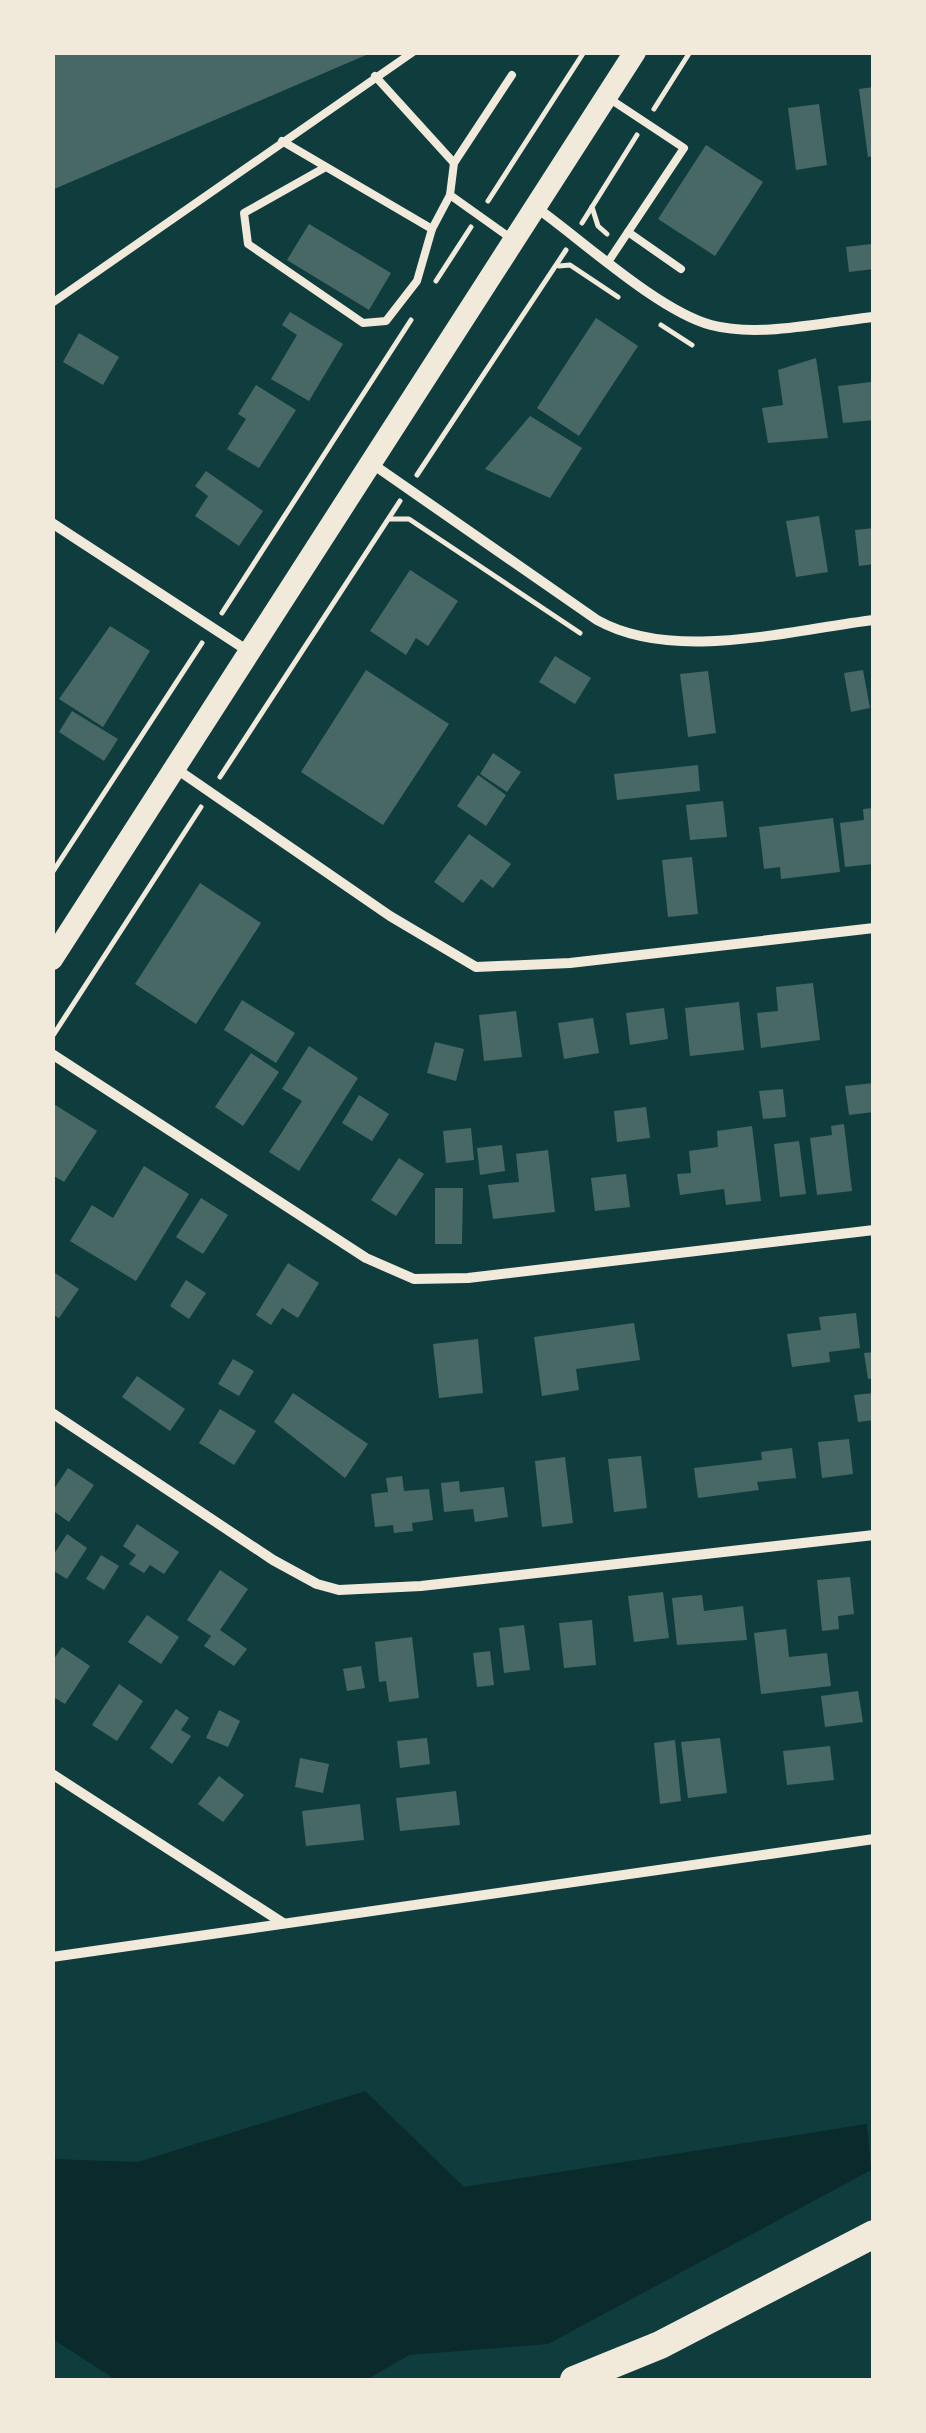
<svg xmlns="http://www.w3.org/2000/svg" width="926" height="2433" viewBox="0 0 926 2433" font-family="'Public Sans',sans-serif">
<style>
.water{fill:#0a2a2b}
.building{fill:#486865}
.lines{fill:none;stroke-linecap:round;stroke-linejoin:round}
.path{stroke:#f1e9da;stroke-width:5}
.service{stroke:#f1e9da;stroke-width:8}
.minor{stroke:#f1e9da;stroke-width:10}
.primary{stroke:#f1e9da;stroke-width:22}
.motorway{stroke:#f1e9da;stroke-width:28}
</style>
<rect width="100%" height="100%" fill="#0f3d3e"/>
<polygon class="water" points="365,2091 464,2187 867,2124 871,2170 548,2344 409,2355 366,2380 116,2380 53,2339 53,2159 138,2162"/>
<g class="building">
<polygon points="52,52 373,52 52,190"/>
<polygon points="874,87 874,156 868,157 859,89"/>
<polygon points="819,104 827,165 796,170 788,108"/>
<polygon points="706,145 763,182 715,256 658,219"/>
<polygon points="309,224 391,273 369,310 287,260"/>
<polygon points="871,244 874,269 849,272 846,247"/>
<polygon points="290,312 343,344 309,401 271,379 297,335 282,325"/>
<polygon points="596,318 638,346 579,436 537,408"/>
<polygon points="79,333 119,357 103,385 63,362"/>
<polygon points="816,358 828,438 768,443 762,408 783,405 778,370"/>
<polygon points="871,382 874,420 843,423 838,386"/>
<polygon points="256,385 296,410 259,468 227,449 246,419 238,414"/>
<polygon points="530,416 582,448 550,498 485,469"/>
<polygon points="206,471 263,511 239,546 195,516 208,496 195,486"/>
<polygon points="819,516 828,572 796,577 786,521"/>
<polygon points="874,528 874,564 859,566 855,530"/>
<polygon points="410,570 458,601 428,646 416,638 406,655 370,631"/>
<polygon points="110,626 150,651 103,727 59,699"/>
<polygon points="555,656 591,678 575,704 539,682"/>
<polygon points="366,670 449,724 383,825 301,772"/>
<polygon points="863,670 870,708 851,712 844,673"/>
<polygon points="708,671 716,733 688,737 680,674"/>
<polygon points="72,711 118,739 104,761 59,732"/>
<polygon points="493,753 521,772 507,792 480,774"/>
<polygon points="698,765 700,791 617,800 614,774"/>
<polygon points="478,775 506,795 486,826 457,806"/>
<polygon points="723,801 727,837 690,840 686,805"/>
<polygon points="874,808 874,864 845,867 840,823 864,820 863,809"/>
<polygon points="833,818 840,872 781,879 780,867 764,869 759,827"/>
<polygon points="469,834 511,864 493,888 481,879 463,903 434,882"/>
<polygon points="692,857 698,914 668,917 662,860"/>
<polygon points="200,883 261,923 196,1024 135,984"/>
<polygon points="813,983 820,1040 761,1048 757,1013 778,1011 776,987"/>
<polygon points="242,1000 295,1033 276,1063 224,1030"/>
<polygon points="739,1002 744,1050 690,1056 685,1008"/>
<polygon points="664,1008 668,1039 630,1045 626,1013"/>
<polygon points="516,1011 522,1057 484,1061 479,1015"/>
<polygon points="593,1018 599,1053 564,1059 558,1023"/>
<polygon points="435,1042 464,1049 456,1081 427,1073"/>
<polygon points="309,1046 358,1078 299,1171 269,1152 302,1101 282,1089"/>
<polygon points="251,1053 279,1072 243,1126 215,1107"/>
<polygon points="874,1083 874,1112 849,1115 845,1086"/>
<polygon points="783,1089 786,1117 763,1119 759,1091"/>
<polygon points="359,1095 389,1114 372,1141 342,1123"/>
<polygon points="52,1103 97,1131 64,1182 52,1175"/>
<polygon points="646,1107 650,1138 617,1142 614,1111"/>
<polygon points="844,1124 852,1191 817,1195 810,1138 832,1135 831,1126"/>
<polygon points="752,1126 761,1201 726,1205 724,1189 680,1195 677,1174 691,1173 689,1151 718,1147 717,1131"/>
<polygon points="471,1128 474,1160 446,1163 443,1131"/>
<polygon points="799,1141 806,1194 780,1197 774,1144"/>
<polygon points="502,1145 505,1171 480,1175 477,1148"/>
<polygon points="548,1150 555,1212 493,1219 488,1185 519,1182 516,1154"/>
<polygon points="399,1158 424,1174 396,1216 371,1200"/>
<polygon points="144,1166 189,1194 136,1281 70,1241 92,1205 113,1218"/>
<polygon points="626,1174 630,1207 595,1211 591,1178"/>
<polygon points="435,1188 463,1188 462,1244 435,1244"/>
<polygon points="201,1198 228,1215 203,1254 176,1237"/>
<polygon points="288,1263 319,1283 298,1318 282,1308 271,1325 256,1315"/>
<polygon points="52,1271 79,1289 59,1318 52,1314"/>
<polygon points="186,1280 206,1293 189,1319 170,1306"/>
<polygon points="856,1313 860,1348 829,1352 830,1362 792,1367 787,1334 821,1330 819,1317"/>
<polygon points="634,1323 640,1360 576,1369 579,1390 542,1396 534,1337"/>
<polygon points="478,1339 483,1393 439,1398 433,1344"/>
<polygon points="874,1352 874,1378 868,1379 864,1353"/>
<polygon points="233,1359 254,1371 239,1396 218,1384"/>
<polygon points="137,1376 185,1409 170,1431 122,1397"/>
<polygon points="293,1393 368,1444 345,1478 274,1422"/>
<polygon points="874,1393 874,1420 858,1422 854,1395"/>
<polygon points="220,1409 256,1431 234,1465 199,1443"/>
<polygon points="849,1439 853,1474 822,1478 818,1442"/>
<polygon points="792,1448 796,1478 757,1482 759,1490 698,1498 694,1468 762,1460 761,1452"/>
<polygon points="641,1456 647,1508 614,1512 608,1459"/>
<polygon points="565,1457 573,1523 542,1527 535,1461"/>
<polygon points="68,1468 94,1485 69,1522 52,1510 52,1492"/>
<polygon points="402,1476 404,1491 429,1489 433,1520 412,1523 413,1531 394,1533 393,1525 375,1527 371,1494 388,1492 386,1478"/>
<polygon points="459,1481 460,1492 504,1487 508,1517 475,1522 473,1509 444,1512 441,1483"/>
<polygon points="137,1524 179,1552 164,1574 150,1565 144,1573 129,1564 136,1555 123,1546"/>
<polygon points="67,1534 87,1548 67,1579 52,1570 52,1557"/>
<polygon points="101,1555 119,1566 104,1590 86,1579"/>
<polygon points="220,1570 248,1589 220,1630 247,1649 234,1666 204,1646 211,1636 187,1620"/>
<polygon points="850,1577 854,1614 838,1616 839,1629 822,1631 817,1580"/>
<polygon points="663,1592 669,1638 634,1642 628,1596"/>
<polygon points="702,1595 704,1611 743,1606 747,1640 677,1645 672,1598"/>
<polygon points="147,1615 179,1637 161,1664 128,1642"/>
<polygon points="592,1620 596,1665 564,1668 559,1623"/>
<polygon points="524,1625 530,1670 504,1673 499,1628"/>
<polygon points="786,1629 789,1657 827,1653 831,1686 761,1694 754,1633"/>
<polygon points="412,1637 419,1698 389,1702 386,1681 379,1682 375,1642"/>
<polygon points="62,1647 90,1666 65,1704 52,1696 52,1662"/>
<polygon points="490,1651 494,1685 477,1687 473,1653"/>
<polygon points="361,1666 365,1688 347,1691 343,1669"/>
<polygon points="119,1684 143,1701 117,1741 92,1725"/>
<polygon points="858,1691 863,1722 825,1727 821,1696"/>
<polygon points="176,1709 189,1718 181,1730 191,1736 172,1764 150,1748"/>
<polygon points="219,1710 240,1721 228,1747 206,1738"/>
<polygon points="427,1738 430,1764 400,1768 397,1741"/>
<polygon points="720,1738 727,1793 688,1798 681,1742"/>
<polygon points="675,1740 681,1801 660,1804 654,1743"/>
<polygon points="830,1746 834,1780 787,1785 783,1751"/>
<polygon points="300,1758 329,1764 323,1793 295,1787"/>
<polygon points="219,1776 244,1795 223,1822 198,1804"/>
<polygon points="456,1791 460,1825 400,1831 396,1798"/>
<polygon points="360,1804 364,1840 306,1846 302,1811"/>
</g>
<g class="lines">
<g class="path">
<polyline points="654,109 690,52"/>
<polyline points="488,201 584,52"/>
<polyline points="592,207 598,226 607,234"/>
<polyline points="582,223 637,135"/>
<polyline points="559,266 570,265 618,297"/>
<polyline points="436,281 471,227"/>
<polyline points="661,325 692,345"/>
<polyline points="417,475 566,250"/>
<polyline points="390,519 409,519 580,633"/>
<polyline points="222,613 411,320"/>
<polyline points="220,777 400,501"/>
<polyline points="52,873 202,643"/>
<polyline points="52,1037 201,807"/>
</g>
<g class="service">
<polyline points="375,76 454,163"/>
<polyline points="282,141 432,229 450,195"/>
<polyline points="324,168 244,213 248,244 363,323 386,321 417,281 432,229"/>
<polyline points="628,232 681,269"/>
<polyline points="509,237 450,195 454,163 512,75"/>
<polyline points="608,262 684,148 610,99"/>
<polyline points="52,303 413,52"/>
</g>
<g class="minor">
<path d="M537,208C583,241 659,311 711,325C760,338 823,322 874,317"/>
<path d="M371,463L597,620C674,663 789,630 874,620"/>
<polyline points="52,523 248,651"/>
<polyline points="175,768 390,916 476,967 570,963 874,928"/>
<polyline points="52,1054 366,1258 414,1279 468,1278 874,1230"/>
<polyline points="52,1413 273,1560 317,1584 339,1590 421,1586 874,1535"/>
<polyline points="52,1774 283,1923"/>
<polyline points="52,1957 874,1839"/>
</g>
<polyline class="primary" points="52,959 635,52"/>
<polyline class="motorway" points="574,2380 660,2345 874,2234"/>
</g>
<rect width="926" height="2433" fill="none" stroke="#f1e9da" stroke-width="110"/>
</svg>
